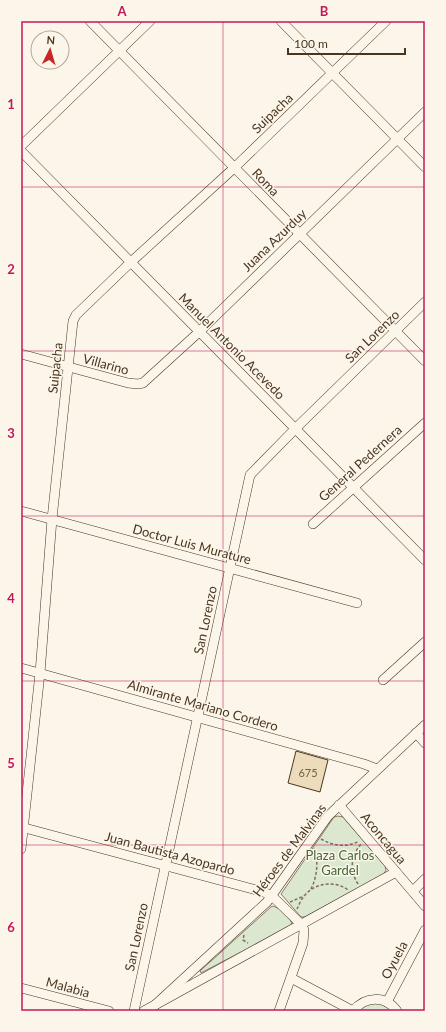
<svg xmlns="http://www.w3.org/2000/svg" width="446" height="1032" viewBox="0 0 446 1032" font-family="Lato,sans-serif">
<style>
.green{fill:#dce7d0;stroke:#887966}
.building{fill:#ecdcbc;stroke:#4a3520}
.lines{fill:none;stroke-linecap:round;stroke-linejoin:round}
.minor-casing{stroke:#4a3520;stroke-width:10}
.path{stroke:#7f6f5c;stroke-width:1.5;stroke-dasharray:3 2;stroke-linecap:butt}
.minor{stroke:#fbf6e9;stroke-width:9}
.grid{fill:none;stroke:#c2185b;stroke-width:1;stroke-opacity:0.55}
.labels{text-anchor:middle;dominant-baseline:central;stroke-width:3;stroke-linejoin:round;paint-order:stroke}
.number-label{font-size:11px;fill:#725f47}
.street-label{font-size:13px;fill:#4a3520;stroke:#fbf6e9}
.park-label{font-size:13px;fill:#436837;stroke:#fbf6e9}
.neatline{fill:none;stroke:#c2185b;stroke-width:1.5}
.grid-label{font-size:13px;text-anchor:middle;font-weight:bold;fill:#c2185b}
</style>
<rect width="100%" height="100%" fill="#fbf6e9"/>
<g class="green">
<polygon points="338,816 343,817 385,866 386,870 384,874 305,917 301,917 281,894 334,817"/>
<path d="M272,906C279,907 291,917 292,925L201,973L200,971Z"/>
<polygon points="380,1002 394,1011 357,1011 366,1004"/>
</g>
<polygon class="building" points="296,751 328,760 320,792 288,783"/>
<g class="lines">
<defs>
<g id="minor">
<polyline points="90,21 425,361"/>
<polyline points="281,21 425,167"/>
<polyline points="21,146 150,21"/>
<polyline points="21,151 425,560"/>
<polyline points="21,354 128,383 138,384 143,383 199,332 425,112"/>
<polyline points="21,511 357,603"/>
<polyline points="313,524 425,423"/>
<polyline points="21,668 364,764 377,769"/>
<polyline points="383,680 425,642"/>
<polyline points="416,733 425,743"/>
<polyline points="339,805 425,906"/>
<polyline points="21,827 264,892 273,897 301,924 304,930 303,943 279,1011"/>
<polyline points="21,849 40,673 52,519 73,321 76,315 131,262 234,168 386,21"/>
<polyline points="413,891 425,879"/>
<polyline points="291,978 353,1011"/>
<polyline points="21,988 109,1011"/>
<polyline points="387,1002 425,930"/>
<polyline points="155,1005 267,902 328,816 425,725"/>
<polyline points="134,1011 250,475 296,428 425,302"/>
<polyline points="144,1011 396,872"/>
<path d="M353,1011C365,996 385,995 397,1011"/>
</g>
</defs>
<use href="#minor" class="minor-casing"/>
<g class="path">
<path d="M321,839C333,846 347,848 359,841"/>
<path d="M358,884C349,870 351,856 361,844"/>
<path d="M311,889C317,877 319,861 314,848"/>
<polyline points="290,902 304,896"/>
<path d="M297,909C299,905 301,899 305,895C315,883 335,880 348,890"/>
<polyline points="244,935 243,940 248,943"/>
</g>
<use href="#minor" class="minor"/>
</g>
<path class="grid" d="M223,21V1011M21,187H425M21,351H425M21,516H425M21,681H425M21,845H425"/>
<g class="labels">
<g class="number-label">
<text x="308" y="772">675</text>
</g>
<g class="street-label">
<text transform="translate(272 113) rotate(-44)">Suipacha</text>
<text transform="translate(266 182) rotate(46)">Roma</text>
<text transform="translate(274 240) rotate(-44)">Juana Azurduy</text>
<text transform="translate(372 336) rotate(-44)">San Lorenzo</text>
<text transform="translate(232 346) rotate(45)">Manuel Antonio Acevedo</text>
<text transform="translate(106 364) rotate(15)">Villarino</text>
<text transform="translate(55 368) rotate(-84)">Suipacha</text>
<text transform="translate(360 463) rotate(-42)">General Pedernera</text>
<text transform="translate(192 544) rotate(15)">Doctor Luis Murature</text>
<text transform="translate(205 620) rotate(-78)">San Lorenzo</text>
<text transform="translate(203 705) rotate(16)">Almirante Mariano Cordero</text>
<text transform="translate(384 838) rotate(50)">Aconcagua</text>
<text transform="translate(289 850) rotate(-53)">Héroes de Malvinas</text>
<text transform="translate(170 853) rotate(15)">Juan Bautista Azopardo</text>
<text transform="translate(136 937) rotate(-78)">San Lorenzo</text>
<text transform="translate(394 960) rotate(-62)">Oyuela</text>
<text transform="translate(68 987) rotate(15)">Malabia</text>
</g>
<g class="park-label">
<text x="340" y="855">Plaza Carlos<tspan x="340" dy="15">Gardel</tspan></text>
</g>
</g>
<rect width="446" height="1032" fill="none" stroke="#fbf6e9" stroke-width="44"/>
<g transform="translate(50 50) rotate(5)"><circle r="19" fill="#fbf6e9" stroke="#b4a999"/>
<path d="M0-3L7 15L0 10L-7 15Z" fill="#c62828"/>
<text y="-6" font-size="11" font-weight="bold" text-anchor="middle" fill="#4a3520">N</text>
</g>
<path d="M288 48v6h117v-6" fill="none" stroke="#4a3520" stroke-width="2"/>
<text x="294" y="48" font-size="12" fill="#4a3520" stroke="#fbf6e9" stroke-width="3" paint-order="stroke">100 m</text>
<rect x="22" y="22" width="402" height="988" class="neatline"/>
<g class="grid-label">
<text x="122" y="16">A</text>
<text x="324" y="16">B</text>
<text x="11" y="109">1</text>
<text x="11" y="274">2</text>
<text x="11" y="438">3</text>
<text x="11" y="603">4</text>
<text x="11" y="768">5</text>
<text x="11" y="932">6</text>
</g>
</svg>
